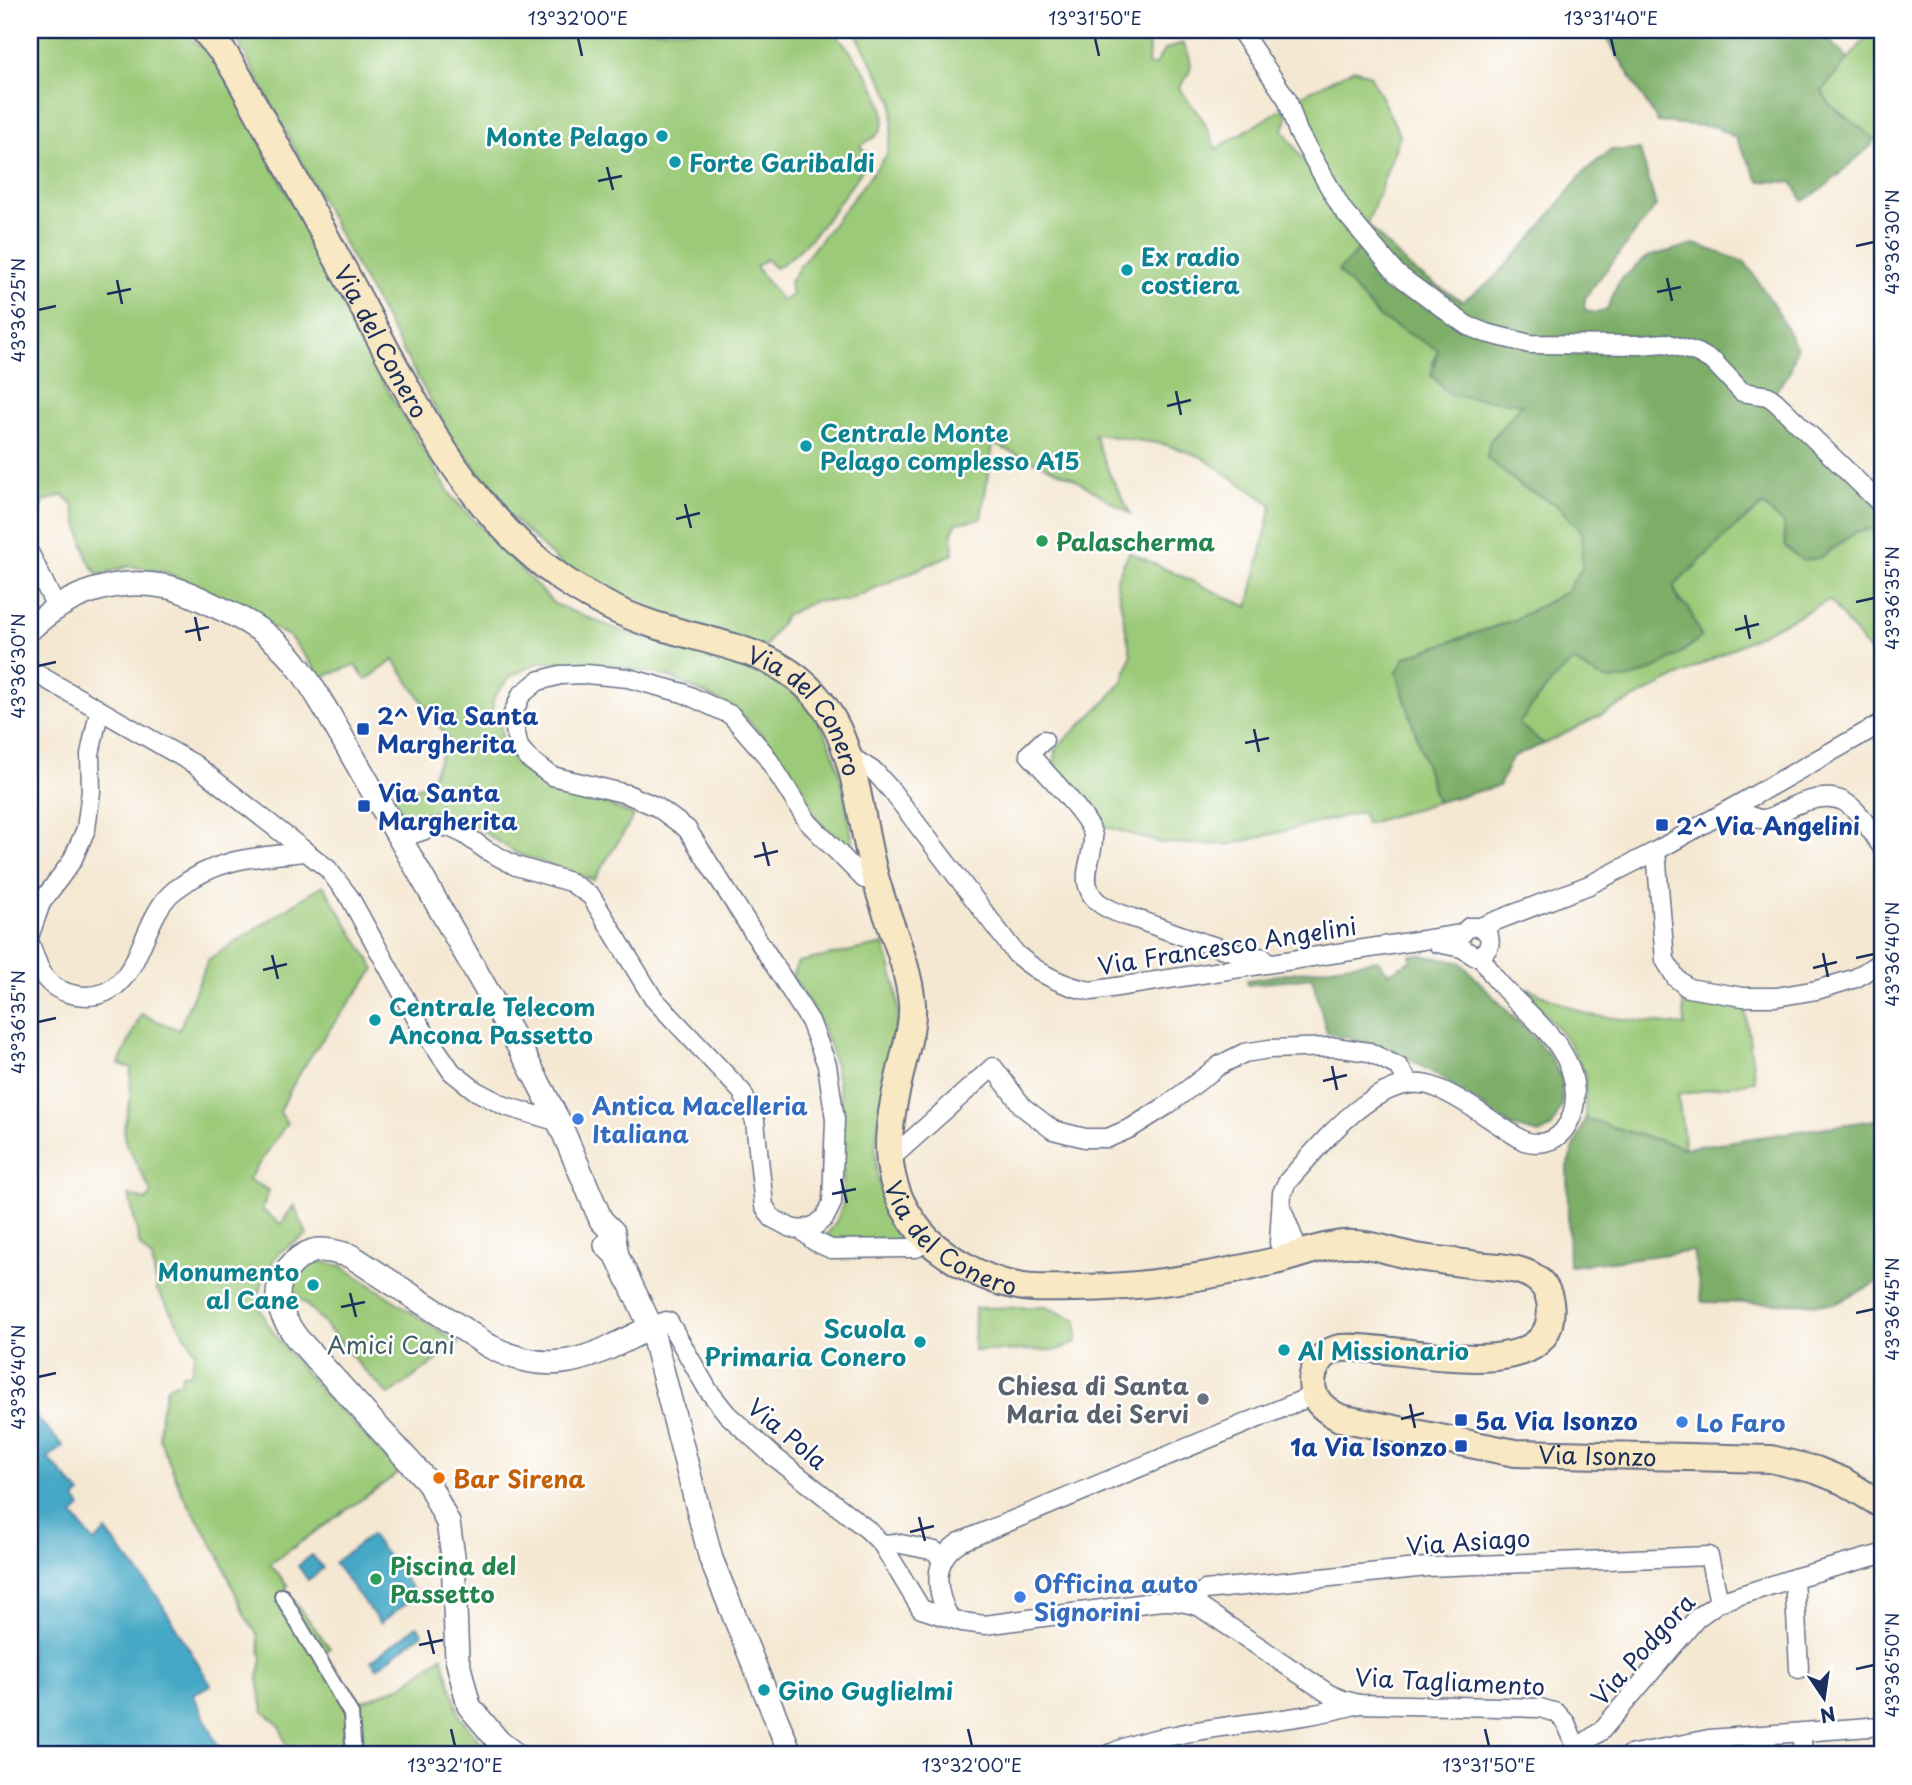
<svg xmlns="http://www.w3.org/2000/svg" width="1912" height="1785" viewBox="0 0 1912 1785" font-family="'Playpen Sans',sans-serif">
<style>
.green{fill:#9bca78;stroke:#5b7c6b;stroke-width:2}
.forest{fill:#7cae68;stroke:#4c6e63;stroke-width:2}
.water{fill:#45a8c5;stroke:#306c92;stroke-width:2}
.lines{fill:none;stroke-linecap:round;stroke-linejoin:round}
.pedestrian-casing{stroke:#677087;stroke-width:18}
.minor-casing{stroke:#677087;stroke-width:21}
.tertiary-casing{stroke:#677087;stroke-width:26}
.secondary-casing{stroke:#677087;stroke-width:30}
.pedestrian{stroke:#fff;stroke-width:14}
.minor{stroke:#fff;stroke-width:18}
.tertiary{stroke:#fff;stroke-width:23}
.secondary{stroke:#f8e8c3;stroke-width:26}
.ticks{fill:none;stroke:#1b2f5e;stroke-width:2.5}
.culture-dot{fill:#0f9aa8;stroke:#fff;stroke-width:2.5}
.leisure-dot{fill:#2e9e5b;stroke:#fff;stroke-width:2.5}
.transit-dot{fill:#1a4fb4;stroke:#fff;stroke-width:2.5}
.shop-dot{fill:#3f7fe0;stroke:#fff;stroke-width:2.5}
.worship-dot{fill:#6b7280;stroke:#fff;stroke-width:2.5}
.food-dot{fill:#e8710a;stroke:#fff;stroke-width:2.5}
.labels{text-anchor:middle;dominant-baseline:central;stroke-width:5;stroke-linejoin:round;paint-order:stroke}
.culture-label{font-size:24px;font-weight:bold;fill:#0d838f;stroke:#fff;text-anchor:start}
.street-label{font-size:24px;fill:#1b2f5e;stroke:#fff}
.leisure-label{font-size:24px;font-weight:bold;fill:#27864d;stroke:#fff;text-anchor:start}
.transit-label{font-size:24px;font-weight:bold;fill:#164399;stroke:#fff;text-anchor:start}
.shop-label{font-size:24px;font-weight:bold;fill:#366cbe;stroke:#fff;text-anchor:start}
.park-label{font-size:24px;fill:#415e66;stroke:#fff}
.worship-label{font-size:24px;font-weight:bold;fill:#5b616d;stroke:#fff;text-anchor:end}
.food-label{font-size:24px;font-weight:bold;fill:#c56008;stroke:#fff;text-anchor:start}
.neatline{fill:none;stroke:#1b2f5e;stroke-width:2.5}
.ticks-label{font-size:18px;text-anchor:middle;fill:#1b2f5e}
</style>
<rect width="100%" height="100%" fill="#fff"/>
<filter id="ink" filterUnits="userSpaceOnUse"><feTurbulence type="fractalNoise" baseFrequency=".0143" numOctaves="2"/><feDisplacementMap in="SourceGraphic" scale="14" xChannelSelector="R" yChannelSelector="G"/><feConvolveMatrix kernelMatrix="1 2 1 2 8 2 1 2 1" color-interpolation-filters="sRGB"/></filter>
<filter id="wash" filterUnits="userSpaceOnUse"><feTurbulence type="fractalNoise" baseFrequency=".00686" numOctaves="4" result="noise"/><feDisplacementMap in="SourceGraphic" scale="28" xChannelSelector="R" yChannelSelector="G"/><feGaussianBlur stdDeviation="1.57" result="paint"/><feColorMatrix in="noise" values="0 0 0 0 0 0 0 0 0 0 0 0 0 0 0 0 0 1.4 0 .05"/><feComposite in="paint" operator="in"/></filter>
<g filter="url(#wash)">
<rect width="100%" height="100%" fill="#f5e8d3"/>
<g class="green">
<path d="M30,30H181L210,55L247,113L377,372L452,497L554,604L629,634L754,666C841,710 839,773 856,859L816,818L763,736L735,708L669,677L593,662H540L511,676L494,696L491,718L500,719L503,746L520,769L542,786L594,798L634,816L594,880L518,854L457,815L408,823L392,794L429,784L448,739L394,660L366,680L355,665L322,677L289,636L168,573L130,566L98,575L88,560L73,505L64,495L44,501L40,514L30,521Z"/>
<path d="M229,30H833C850,51 889,95 883,124C881,135 868,141 860,146L870,158C848,190 809,251 775,268L766,259L756,267L782,301L792,295L790,282L800,266L886,156L892,130L893,101L854,30H1131L1149,46L1148,65H1155L1164,50L1182,43C1195,61 1193,71 1179,88L1203,120L1216,149L1285,107L1287,119L1283,130L1361,246L1339,272L1379,317L1439,350L1432,364L1498,400L1523,404L1490,441L1522,487L1554,503L1582,531V568L1566,592L1514,620L1405,657L1397,673L1437,802L1366,824L1362,812L1228,845L1160,843L1107,827L1054,771L1056,748L1107,700L1123,681L1131,655L1116,580L1129,552L1248,607L1272,505L1200,456L1163,444L1094,434L1110,475L1131,514L1071,477L993,444L981,519L957,523L952,532L953,554L846,601H815L786,615L765,647L643,608L562,565L509,515L478,470L454,443L356,266L237,39Z"/>
<polygon points="1877,31 1882,33 1882,145 1830,105 1822,91 1861,44"/>
<polygon points="1354,69 1370,75 1400,135 1364,233 1300,132 1294,99"/>
<path d="M1764,505L1821,557L1856,532L1882,527V667L1829,600L1544,744L1518,725C1535,700 1551,680 1573,661L1587,670L1687,649L1701,637C1694,618 1679,606 1674,586L1734,528Z"/>
<path d="M323,885L375,969C344,1011 299,1064 280,1112L287,1123L248,1180L269,1190L262,1210L281,1224L294,1205L307,1235C298,1241 287,1246 279,1253C270,1262 258,1289 259,1302C262,1337 372,1443 400,1472L270,1564L288,1586L285,1589L330,1648L324,1653L361,1702L404,1685L442,1656L460,1717L491,1755H289L280,1726L263,1711L258,1678L262,1659L257,1634L246,1618L219,1555L183,1495L159,1438L161,1412L167,1387L181,1381L182,1374L191,1373L195,1351L157,1290L152,1259L140,1246L129,1195L147,1201L152,1193L126,1144L124,1127L130,1100L131,1068L119,1064L141,1014L179,1030L208,960Z"/>
<path d="M884,944C892,971 900,995 898,1023C893,1074 860,1150 885,1199C893,1213 905,1226 914,1238L909,1242L841,1247L827,1235L837,1220L843,1204C842,1143 848,1085 822,1027C814,1009 802,992 792,976L798,962Z"/>
<polygon points="1525,987 1588,1015 1685,1026 1683,1000 1745,1008 1755,1081 1678,1095 1685,1148 1585,1119 1585,1072 1569,1043"/>
<polygon points="318,1261 342,1266 459,1344 389,1395 361,1367 317,1315 291,1290 300,1269"/>
<polygon points="1046,1307 1077,1320 1077,1342 1057,1350 974,1351 975,1308"/>
</g>
<g class="forest">
<polygon points="1602,30 1819,30 1848,59 1822,91 1830,105 1874,138 1871,146 1822,189 1803,201 1792,182 1759,181 1736,138 1716,127 1658,122"/>
<path d="M1611,150H1640L1656,206L1586,296L1584,305L1586,311L1597,313L1607,309L1619,281L1647,257L1695,244L1745,262L1775,307L1797,348L1789,374L1775,391L1882,509V527L1856,532L1821,557L1803,561L1785,547L1784,524L1763,505L1734,528L1674,586L1678,601L1689,608L1701,637C1678,657 1645,680 1613,680C1600,680 1584,668 1573,661C1551,680 1535,700 1519,724L1544,744L1512,757L1499,786L1437,802L1397,673L1405,657L1514,620L1566,592L1582,568V531L1554,503L1522,487L1487,458L1490,441L1522,404L1450,395L1431,375L1438,350L1379,317L1338,271C1357,254 1361,248 1367,224L1411,269L1462,301L1489,283L1531,239L1584,172Z"/>
<polygon points="1410,955 1421,955 1460,962 1548,1053 1562,1079 1562,1105 1552,1127 1539,1134 1513,1127 1443,1079 1401,1054 1356,1040 1327,1033 1312,977 1248,985 1247,980 1377,960 1389,973 1412,960"/>
<polygon points="1585,1119 1685,1148 1882,1119 1882,1280 1835,1304 1702,1302 1693,1251 1569,1266 1567,1166"/>
</g>
<g class="water">
<polygon points="30,1410 63,1446 48,1458 81,1494 75,1499 81,1507 73,1515 94,1542 106,1531 157,1596 211,1685 193,1694 222,1754 230,1752 232,1755 30,1755"/>
<polygon points="371,1535 417,1595 380,1623 334,1563"/>
<polygon points="312,1555 323,1568 308,1580 298,1566"/>
<polygon points="417,1626 423,1633 377,1668 371,1661"/>
</g>
</g>
<g filter="url(#ink)">
<g class="lines">
<defs>
<polyline id="pedestrian" points="282,1596 351,1714 354,1755"/>
<g id="minor">
<polyline points="1240,30 1287,99 1298,132 1342,209 1397,274 1452,315 1468,326 1486,333 1530,344 1639,345 1666,343 1698,353 1714,362 1742,392 1768,396 1776,402 1882,505"/>
<polyline points="30,554 56,607"/>
<polyline points="30,670 194,764 328,869 350,898 421,1027 452,1072 476,1091 505,1106 559,1122"/>
<path d="M1044,740L1029,754C1042,769 1093,820 1093,837C1094,853 1082,874 1089,889C1090,893 1095,900 1098,902C1110,912 1128,916 1142,921C1182,936 1222,951 1264,958"/>
<path d="M848,755L875,772L891,790L1016,954C1038,973 1061,986 1091,991L1462,934L1469,927H1480L1589,885L1656,851L1882,723"/>
<path d="M1734,807C1742,811 1754,820 1764,819C1773,818 1785,810 1793,806C1846,784 1855,808 1882,847"/>
<polyline points="401,838 434,827 449,827 464,834 486,850 516,866 570,882 591,896 653,998 742,1092 755,1121 764,1206 772,1218 791,1228 802,1230 814,1241 831,1249 910,1248 916,1248 928,1241"/>
<polyline points="1656,851 1665,960 1676,978 1688,988 1743,997 1776,997 1817,990 1856,978 1882,961"/>
<polyline points="30,934 41,903 72,861 86,829 91,791 90,754 99,712"/>
<path d="M30,943C39,970 44,989 76,995C142,1006 137,919 175,890C218,857 255,857 306,852"/>
<path d="M1437,943L1462,948L1474,956C1491,954 1496,936 1480,927"/>
<polyline points="888,1161 993,1067 1023,1107 1053,1130 1085,1138 1108,1138 1131,1128 1166,1106 1220,1065 1244,1053 1269,1049 1335,1047 1369,1052 1399,1067 1410,1084"/>
<polyline points="1282,1209 1294,1240 1289,1258"/>
<polyline points="802,1230 816,1225 825,1217 832,1203 835,1119 827,1065 810,1021 687,829 657,807 627,794 552,776 529,759 519,747 512,716 521,695 538,681 560,675 586,674 628,678 683,693 731,715 765,754 808,822 864,879 875,880"/>
<path d="M1289,1258L1279,1243L1282,1193L1287,1182C1319,1147 1382,1064 1437,1088C1468,1101 1495,1124 1524,1141C1538,1145 1553,1143 1563,1131C1571,1121 1575,1109 1575,1096C1575,1043 1525,1015 1495,978C1490,971 1485,963 1480,955"/>
<path d="M651,1327L666,1321L669,1322L708,1390L727,1414L772,1455L868,1530L882,1544L921,1609L962,1622L985,1625L1153,1602C1170,1600 1183,1601 1200,1607L1329,1694L1343,1700L1359,1704L1540,1708L1557,1713L1566,1723L1580,1755"/>
<polyline points="882,1544 896,1543 935,1551 941,1559"/>
<polyline points="1794,1578 1799,1669"/>
<polyline points="1187,1602 1205,1590 1427,1567 1709,1556 1719,1602"/>
<path d="M950,1618C935,1592 931,1560 960,1542L1314,1395"/>
<polyline points="1802,1740 1803,1755"/>
<polyline points="1569,1754 1601,1731 1697,1618 1719,1602 1794,1578 1882,1554"/>
<path d="M1108,1755C1129,1744 1152,1739 1176,1735C1236,1722 1299,1721 1359,1704"/>
<polyline points="1629,1755 1709,1739 1882,1726"/>
</g>
<g id="tertiary">
<path d="M30,629C68,593 116,576 168,587C183,590 199,598 213,605C234,614 255,625 273,640C297,659 312,687 328,713L526,1059L559,1122L601,1220L613,1232L617,1256"/>
<polyline points="606,1245 617,1256 651,1327 711,1559 791,1755"/>
<path d="M516,1755L499,1742L469,1706L457,1659L453,1556L448,1523L428,1482L296,1337C288,1325 278,1311 278,1297C277,1277 294,1257 313,1251C325,1248 340,1253 351,1256L489,1346C553,1380 592,1357 651,1327"/>
</g>
<g id="secondary">
<path id="s1" d="M204,30L226,56L237,74C279,150 320,226 361,303C416,405 466,512 564,580C591,598 621,614 652,624C725,648 801,650 838,730C858,774 862,826 874,873C885,917 908,959 912,1004C913,1021 909,1037 905,1053C893,1106 876,1159 905,1209C913,1223 923,1237 936,1247C958,1264 987,1280 1013,1285C1033,1290 1055,1288 1075,1288C1142,1288 1206,1277 1271,1262C1295,1257 1318,1246 1343,1244C1368,1242 1391,1252 1416,1257C1436,1260 1457,1262 1477,1265C1500,1268 1531,1266 1545,1288C1551,1298 1552,1312 1549,1324C1533,1386 1388,1343 1342,1348C1321,1350 1307,1373 1314,1394C1318,1405 1330,1413 1340,1418L1515,1453L1771,1459L1816,1470L1843,1481L1882,1505"/>
</g>
</defs>
<use href="#pedestrian" class="pedestrian-casing"/>
<use href="#minor" class="minor-casing"/>
<use href="#tertiary" class="tertiary-casing"/>
<use href="#secondary" class="secondary-casing"/>
<use href="#pedestrian" class="pedestrian"/>
<use href="#minor" class="minor"/>
<use href="#tertiary" class="tertiary"/>
<use href="#secondary" class="secondary"/>
</g>
</g>
<path class="ticks" d="M578,38L582,56M1095,38L1099,56M1611,38L1615,56M607,167L613,190M598,181L622,176M1856,246L1874,242M1667,278L1672,301M117,280L122,304M1657,292L1681,287M107,294L131,289M38,310L56,306M1176,391L1181,415M1167,406L1191,400M685,504L691,528M676,519L700,513M1856,602L1874,598M1745,615L1750,639M195,617L200,641M1735,630L1759,624M185,632L209,627M38,666L56,662M1254,729L1259,752M1245,743L1269,738M763,842L769,866M754,857L778,851M1823,953L1828,977M272,955L278,979M1856,958L1874,954M1813,968L1837,962M263,970L287,964M38,1022L56,1018M1332,1066L1337,1090M1323,1081L1347,1075M841,1179L847,1203M832,1194L856,1189M350,1293L356,1317M341,1307L365,1302M1856,1313L1874,1309M38,1377L56,1373M1410,1404L1415,1428M1401,1419L1424,1413M919,1517L925,1541M910,1532L934,1526M428,1630L434,1654M419,1645L443,1640M1856,1669L1874,1665M451,1729L455,1746M968,1729L972,1746M1485,1729L1489,1746"/>
<g class="culture-dot">
<circle cx="662" cy="136" r="7"/>
<circle cx="675" cy="162" r="7"/>
<circle cx="1127" cy="270" r="7"/>
<circle cx="806" cy="446" r="7"/>
<circle cx="375" cy="1020" r="7"/>
<circle cx="313" cy="1285" r="7"/>
<circle cx="920" cy="1342" r="7"/>
<circle cx="1284" cy="1350" r="7"/>
<circle cx="764" cy="1690" r="7"/>
</g>
<g class="leisure-dot">
<circle cx="1042" cy="541" r="7"/>
<circle cx="376" cy="1579" r="7"/>
</g>
<g class="transit-dot">
<rect x="356" y="722" width="14" height="14" rx="3.5"/>
<rect x="357" y="799" width="14" height="14" rx="3.5"/>
<rect x="1655" y="818" width="14" height="14" rx="3.5"/>
<rect x="1454" y="1413" width="14" height="14" rx="3.5"/>
<rect x="1454" y="1439" width="14" height="14" rx="3.5"/>
</g>
<g class="shop-dot">
<circle cx="578" cy="1119" r="7"/>
<circle cx="1682" cy="1422" r="7"/>
<circle cx="1020" cy="1597" r="7"/>
</g>
<circle class="worship-dot" cx="1203" cy="1399" r="7"/>
<circle class="food-dot" cx="439" cy="1478" r="7"/>
<g class="labels">
<g class="culture-label">
<text x="648" y="136" text-anchor="end">Monte Pelago</text>
<text x="689" y="162">Forte Garibaldi</text>
<text x="1141" y="256">Ex radio<tspan x="1141" dy="28">costiera</tspan></text>
<text x="820" y="432">Centrale Monte<tspan x="820" dy="28">Pelago complesso A15</tspan></text>
<text x="389" y="1006">Centrale Telecom<tspan x="389" dy="28">Ancona Passetto</tspan></text>
<text x="299" y="1271" text-anchor="end">Monumento<tspan x="299" dy="28">al Cane</tspan></text>
<text x="906" y="1328" text-anchor="end">Scuola<tspan x="906" dy="28">Primaria Conero</tspan></text>
<text x="1298" y="1350">Al Missionario</text>
<text x="778" y="1690">Gino Guglielmi</text>
</g>
<g class="street-label">
<text stroke="none"><textPath href="#s1" startOffset="359">Via del Conero</textPath></text>
<text stroke="none"><textPath href="#s1" startOffset="947">Via del Conero</textPath></text>
<text transform="translate(1227 945) rotate(-9)">Via Francesco Angelini</text>
<text stroke="none"><textPath href="#s1" startOffset="1533">Via del Conero</textPath></text>
<text transform="translate(788 1433) rotate(40)">Via Pola</text>
<text stroke="none"><textPath href="#s1" startOffset="2776">Via Isonzo</textPath></text>
<text transform="translate(1468 1541) rotate(-4)">Via Asiago</text>
<text transform="translate(1642 1649) rotate(-48)">Via Podgora</text>
<text transform="translate(1450 1681) rotate(3)">Via Tagliamento</text>
</g>
<g class="leisure-label">
<text x="1056" y="541">Palascherma</text>
<text x="390" y="1565">Piscina del<tspan x="390" dy="28">Passetto</tspan></text>
</g>
<g class="transit-label">
<text x="377" y="715">2^ Via Santa<tspan x="377" dy="28">Margherita</tspan></text>
<text x="378" y="792">Via Santa<tspan x="378" dy="28">Margherita</tspan></text>
<text x="1676" y="825">2^ Via Angelini</text>
<text x="1475" y="1420">5a Via Isonzo</text>
<text x="1447" y="1446" text-anchor="end">1a Via Isonzo</text>
</g>
<g class="shop-label">
<text x="592" y="1105">Antica Macelleria<tspan x="592" dy="28">Italiana</tspan></text>
<text x="1696" y="1422">Lo Faro</text>
<text x="1034" y="1583">Officina auto<tspan x="1034" dy="28">Signorini</tspan></text>
</g>
<g class="park-label">
<text x="391" y="1344">Amici Cani</text>
</g>
<g class="worship-label">
<text x="1189" y="1385">Chiesa di Santa<tspan x="1189" dy="28">Maria dei Servi</tspan></text>
</g>
<g class="food-label">
<text x="453" y="1478">Bar Sirena</text>
</g>
</g>
<rect width="1912" height="1785" fill="none" stroke="#fff" stroke-width="77"/>
<g transform="translate(1824 1698) rotate(167)" stroke="#ffffff" stroke-width="5" paint-order="stroke">
<path d="M0-5L12 26L0 18L-12 26Z" fill="#1b2f5e"/>
<text y="-10" font-size="19" font-weight="bold" text-anchor="middle" fill="#1b2f5e">N</text>
</g>
<rect x="38" y="38" width="1836" height="1708" class="neatline"/>
<g class="ticks-label">
<text x="578" y="25">13°32'00"E</text>
<text x="1095" y="25">13°31'50"E</text>
<text x="1611" y="25">13°31'40"E</text>
<text transform="translate(1893 242) rotate(-90)" y="6">43°36'30"N</text>
<text transform="translate(19 310) rotate(-90)" y="6">43°36'25"N</text>
<text transform="translate(1893 598) rotate(-90)" y="6">43°36'35"N</text>
<text transform="translate(19 666) rotate(-90)" y="6">43°36'30"N</text>
<text transform="translate(1893 954) rotate(-90)" y="6">43°36'40"N</text>
<text transform="translate(19 1022) rotate(-90)" y="6">43°36'35"N</text>
<text transform="translate(1893 1309) rotate(-90)" y="6">43°36'45"N</text>
<text transform="translate(19 1377) rotate(-90)" y="6">43°36'40"N</text>
<text transform="translate(1893 1665) rotate(-90)" y="6">43°36'50"N</text>
<text x="455" y="1772">13°32'10"E</text>
<text x="972" y="1772">13°32'00"E</text>
<text x="1489" y="1772">13°31'50"E</text>
</g>
</svg>
